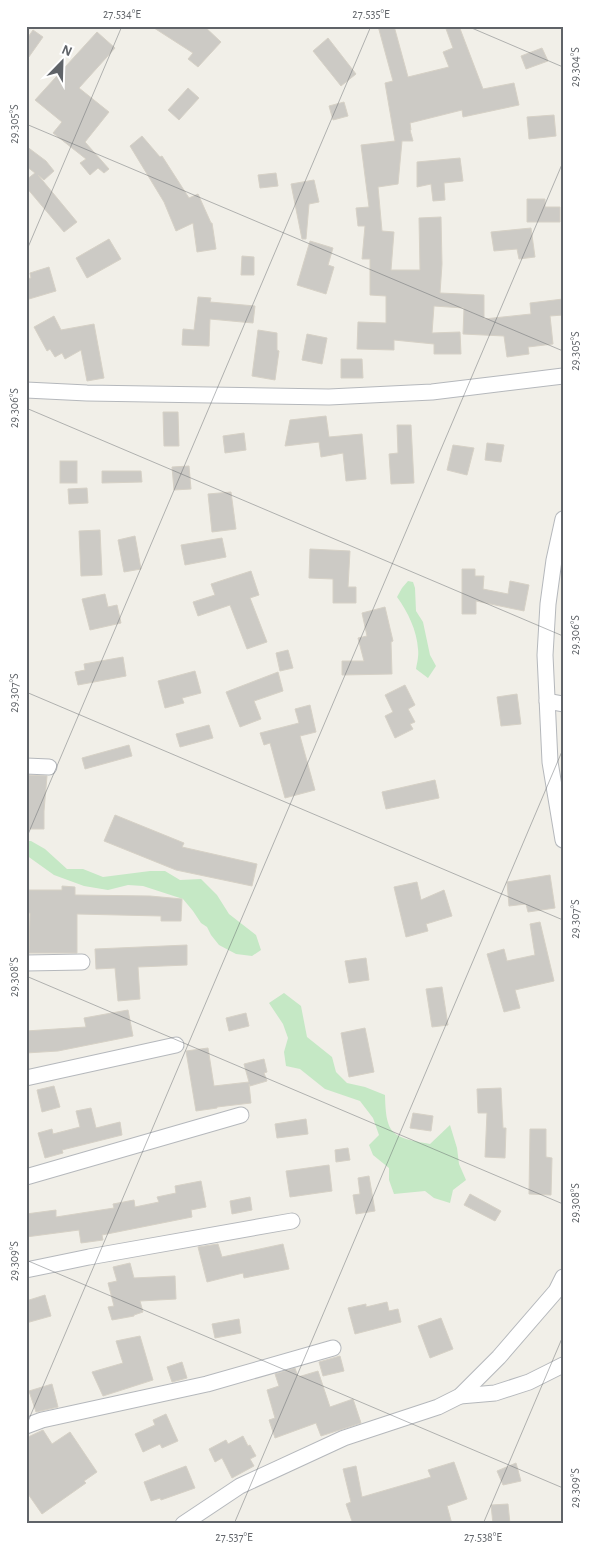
<svg xmlns="http://www.w3.org/2000/svg" width="589" height="1550" viewBox="0 0 589 1550" font-family="'Alegreya Sans',sans-serif">
<style>
.green{fill:#c5e8c5}
.building{fill:#cccac5;stroke:#d6d1c6}
.lines{fill:none;stroke-linecap:round;stroke-linejoin:round}
.minor-casing{stroke:#b5b8bc;stroke-width:17}
.minor{stroke:#fff;stroke-width:15}
.ticks{fill:none;stroke:#5f6368;stroke-width:1;stroke-opacity:0.45}
.neatline{fill:none;stroke:#5f6368;stroke-width:2}
.ticks-label{font-size:12px;text-anchor:middle;fill:#5f6368}
</style>
<rect width="100%" height="100%" fill="#f1efe8"/>
<g class="green">
<path d="M408,581L413,582L415,588L416,611L423,622L430,655L436,666L428,678L416,669C417,663 419,656 418,649C417,631 408,612 397,597L402,588Z"/>
<polygon points="26,841 31,841 45,849 67,869 83,869 103,877 150,871 165,871 180,880 201,879 217,895 229,914 256,935 261,950 252,956 236,954 219,945 211,935 207,927 201,923 193,911 183,899 143,886 128,885 108,890 84,886 54,875 26,855"/>
<path d="M284,993L301,1006L307,1037L332,1057L336,1072L347,1083L365,1087L385,1095C386,1136 392,1137 430,1144L450,1125L457,1148L459,1164L466,1180L453,1190L450,1203L434,1198L425,1191L394,1194L389,1180V1168L373,1155L369,1145L379,1135L373,1118L360,1101L325,1089L300,1069L286,1066L284,1052L288,1038L283,1024L269,1003Z"/>
</g>
<g class="building">
<polygon points="151,26 204,26 221,42 198,67 188,59 193,53"/>
<polygon points="378,26 394,26 408,77 449,67 443,52 453,48 445,26 459,26 483,89 514,83 519,105 463,117 462,110 410,123 411,130 410,130 413,141 402,141 398,184 378,187 382,231 394,232 391,270 420,270 419,218 441,217 442,264 440,293 484,295 484,319 531,314 530,303 563,299 563,315 550,316 553,344 528,347 529,354 507,357 504,336 463,334 464,308 434,306 432,333 460,332 461,354 434,354 434,344 394,340 394,350 357,349 358,322 386,323 386,296 370,295 370,259 362,259 365,226 358,226 356,208 369,207 361,145 395,141 385,83 393,81"/>
<polygon points="33,30 43,37 26,61 26,40"/>
<polygon points="97,32 115,48 79,88 109,112 85,142 109,169 104,173 98,168 90,175 80,163 86,159 53,133 62,122 35,100"/>
<polygon points="328,38 356,74 341,86 313,51"/>
<polygon points="542,48 548,61 526,69 521,56"/>
<polygon points="188,88 199,98 179,120 168,110"/>
<polygon points="344,102 348,116 333,120 329,106"/>
<polygon points="554,115 556,136 529,139 527,117"/>
<polygon points="142,136 160,157 162,156 189,198 198,194 211,223 212,223 216,249 197,252 193,223 176,231 164,202 130,146"/>
<polygon points="26,146 46,161 54,171 44,180 38,175 77,222 64,232 26,187 26,180 35,173 26,166"/>
<polygon points="460,158 463,181 444,183 445,200 433,201 431,184 417,187 417,162"/>
<polygon points="276,173 278,186 260,188 258,175"/>
<polygon points="314,180 319,202 309,204 306,239 302,239 291,184"/>
<polygon points="527,199 545,199 545,207 560,207 560,222 527,222"/>
<polygon points="531,228 535,257 519,259 517,249 494,251 491,232"/>
<polygon points="109,239 121,259 87,278 76,258"/>
<polygon points="310,241 333,248 328,265 334,267 326,294 297,285"/>
<polygon points="242,256 254,257 254,275 241,275"/>
<polygon points="49,267 56,291 29,299 26,288 26,279 31,278 30,273"/>
<polygon points="198,297 211,298 210,302 255,306 253,323 210,319 209,346 182,345 183,329 194,330"/>
<polygon points="54,316 61,330 94,324 104,378 87,381 81,350 65,359 62,353 55,357 50,349 47,351 34,327"/>
<polygon points="258,330 277,333 277,350 279,351 275,380 252,376"/>
<polygon points="307,334 327,338 322,364 302,360"/>
<polygon points="341,359 362,359 363,378 341,378"/>
<polygon points="163,412 178,412 179,446 164,446"/>
<polygon points="326,416 329,437 362,434 366,479 346,481 343,453 321,457 319,442 285,446 290,420"/>
<polygon points="397,425 411,425 414,483 391,484 389,454 398,453"/>
<polygon points="244,433 246,450 225,453 223,436"/>
<polygon points="487,443 504,445 501,462 485,460"/>
<polygon points="453,445 474,448 467,475 447,470"/>
<rect x="60" y="461" width="17" height="22"/>
<polygon points="189,466 191,489 174,490 172,467"/>
<polygon points="102,471 141,471 142,482 102,483"/>
<polygon points="87,488 88,503 69,504 68,489"/>
<polygon points="231,492 236,529 212,532 208,494"/>
<polygon points="100,530 102,575 81,576 79,531"/>
<polygon points="135,536 141,569 124,572 118,540"/>
<polygon points="222,538 226,557 185,565 181,545"/>
<polygon points="310,549 350,551 348,587 356,587 356,603 333,603 333,579 309,578"/>
<polygon points="462,569 475,569 475,576 484,576 483,589 508,594 510,581 529,585 524,611 476,601 476,614 462,614"/>
<polygon points="251,571 259,595 250,598 267,642 247,649 230,605 198,616 193,602 215,595 211,584"/>
<polygon points="105,594 108,607 117,605 121,623 90,630 82,599"/>
<polygon points="385,607 393,641 391,642 392,674 342,675 342,661 364,661 358,638 367,636 362,613"/>
<polygon points="288,650 293,668 280,671 276,653"/>
<polygon points="123,657 126,676 78,685 75,672 85,670 84,664"/>
<polygon points="195,671 201,693 182,698 184,703 165,708 158,681"/>
<polygon points="278,672 283,691 254,701 261,719 240,727 226,692"/>
<polygon points="405,685 415,705 408,709 415,722 410,724 413,729 395,738 385,716 393,712 385,695"/>
<polygon points="517,694 521,724 501,726 497,697"/>
<polygon points="310,705 316,732 300,736 315,790 285,798 270,743 264,745 260,733 299,723 295,709"/>
<polygon points="209,725 213,738 180,747 176,734"/>
<polygon points="129,745 132,756 85,769 82,758"/>
<polygon points="26,775 47,776 44,811 44,829 26,829"/>
<polygon points="435,780 439,798 386,809 382,792"/>
<polygon points="115,815 184,843 182,847 257,864 252,886 176,870 104,841"/>
<polygon points="550,875 555,908 528,912 526,904 509,906 507,882"/>
<polygon points="417,882 421,900 444,890 452,916 426,924 428,931 406,937 394,887"/>
<polygon points="62,886 75,887 75,895 150,896 182,899 181,921 161,921 161,916 77,914 77,953 29,953 30,913 26,913 26,890 62,890"/>
<polygon points="540,922 554,981 515,990 520,1008 504,1012 487,954 504,949 507,961 535,955 530,924"/>
<polygon points="187,945 187,965 138,967 140,999 118,1001 115,968 96,969 95,949"/>
<polygon points="366,958 369,980 349,983 345,961"/>
<polygon points="442,987 448,1025 432,1027 426,989"/>
<polygon points="128,1010 133,1036 58,1051 26,1053 26,1031 86,1027 84,1018"/>
<polygon points="246,1013 249,1026 229,1031 226,1018"/>
<polygon points="365,1028 374,1072 349,1077 341,1033"/>
<polygon points="208,1048 214,1086 249,1082 244,1064 264,1059 267,1072 264,1073 267,1081 250,1086 249,1084 251,1103 217,1107 217,1108 196,1111 186,1051"/>
<polygon points="54,1086 60,1107 42,1112 37,1090"/>
<polygon points="501,1088 503,1128 506,1128 505,1158 485,1157 487,1113 478,1113 477,1089"/>
<polygon points="91,1108 96,1128 120,1122 122,1135 62,1150 63,1153 45,1158 38,1133 52,1129 53,1134 80,1127 76,1111"/>
<polygon points="413,1113 433,1116 431,1131 410,1128"/>
<polygon points="306,1119 308,1134 277,1138 275,1124"/>
<polygon points="530,1129 546,1129 546,1157 552,1158 551,1195 529,1194"/>
<polygon points="348,1148 350,1160 336,1162 335,1150"/>
<polygon points="329,1165 332,1191 290,1197 286,1171"/>
<polygon points="369,1176 375,1211 356,1214 353,1195 360,1194 358,1178"/>
<polygon points="201,1181 206,1207 191,1210 192,1217 102,1235 103,1240 81,1243 79,1230 26,1237 26,1214 56,1210 56,1217 114,1208 113,1204 134,1200 135,1207 159,1202 157,1197 176,1193 175,1186"/>
<polygon points="470,1194 501,1211 495,1221 464,1205"/>
<polygon points="250,1197 252,1210 232,1214 230,1201"/>
<polygon points="218,1244 222,1257 283,1244 289,1269 244,1278 243,1273 207,1282 198,1247"/>
<polygon points="130,1263 134,1278 175,1276 176,1299 140,1301 143,1312 134,1315 134,1316 112,1320 108,1307 114,1306 108,1283 117,1281 113,1267"/>
<polygon points="45,1295 51,1316 26,1323 26,1301"/>
<polygon points="387,1302 389,1311 398,1309 401,1322 355,1334 348,1308 366,1304 366,1307"/>
<polygon points="441,1318 453,1349 430,1358 418,1326"/>
<polygon points="239,1319 241,1333 215,1338 212,1324"/>
<polygon points="140,1336 153,1380 103,1396 92,1372 123,1363 116,1341"/>
<polygon points="340,1356 344,1371 323,1376 319,1362"/>
<polygon points="182,1362 187,1378 172,1382 167,1367"/>
<polygon points="295,1368 298,1377 318,1371 330,1407 353,1399 361,1423 321,1436 316,1423 275,1438 269,1420 275,1418 267,1390 279,1386 275,1374"/>
<polygon points="52,1384 58,1407 36,1412 29,1391"/>
<polygon points="166,1414 178,1441 162,1448 160,1444 143,1452 135,1434 155,1425 153,1420"/>
<polygon points="43,1430 52,1444 70,1432 97,1472 84,1481 86,1483 42,1514 26,1491 26,1438"/>
<polygon points="243,1436 248,1446 250,1445 256,1456 250,1459 254,1466 232,1478 222,1458 215,1462 209,1449 226,1440 228,1444"/>
<polygon points="454,1462 467,1499 447,1506 452,1524 353,1524 346,1504 351,1502 343,1469 356,1466 362,1497 431,1477 428,1470"/>
<polygon points="516,1463 521,1481 503,1485 497,1471"/>
<polygon points="186,1466 195,1488 161,1500 160,1498 151,1501 144,1482"/>
<polygon points="508,1504 510,1524 493,1524 491,1505"/>
</g>
<g class="lines">
<defs>
<g id="minor">
<polyline points="26,390 87,393 329,397 432,392 563,376"/>
<polyline points="563,519 554,560 548,604 545,655 550,762 563,840"/>
<polyline points="547,701 563,704"/>
<polyline points="26,766 49,767"/>
<polyline points="26,963 82,962"/>
<polyline points="26,1078 176,1045"/>
<polyline points="26,1177 241,1115"/>
<polyline points="26,1270 89,1257 292,1221"/>
<polyline points="460,1396 495,1393 529,1382 563,1365"/>
<polyline points="26,1426 42,1420 207,1384 333,1348"/>
<polyline points="183,1524 240,1486 344,1438 438,1407 460,1396 499,1357 556,1291 563,1277"/>
</g>
</defs>
<use href="#minor" class="minor-casing"/>
<use href="#minor" class="minor"/>
</g>
<path class="ticks" d="M467,26L563,67M26,124L563,351M26,252L122,26M26,408L563,636M26,692L563,920M26,839L371,26M26,976L563,1204M26,1260L563,1488M26,1426L563,162M234,1524L563,749M483,1524L563,1336"/>
<rect width="589" height="1550" fill="none" stroke="#ffffff" stroke-width="55"/>
<g transform="translate(62 62) rotate(23)" stroke="#ffffff" stroke-width="4" paint-order="stroke">
<path d="M0-4L9 19L0 12L-9 19Z" fill="#5f6368"/>
<text y="-8" font-size="14" font-weight="bold" text-anchor="middle" fill="#5f6368">N</text>
</g>
<rect x="28" y="28" width="534" height="1494" class="neatline"/>
<g class="ticks-label">
<text x="122" y="18">27.534°E</text>
<text x="371" y="18">27.535°E</text>
<text transform="translate(575 67) rotate(-90)" y="4">29.304°S</text>
<text transform="translate(14 124) rotate(-90)" y="4">29.305°S</text>
<text transform="translate(575 351) rotate(-90)" y="4">29.305°S</text>
<text transform="translate(14 408) rotate(-90)" y="4">29.306°S</text>
<text transform="translate(575 635) rotate(-90)" y="4">29.306°S</text>
<text transform="translate(14 693) rotate(-90)" y="4">29.307°S</text>
<text transform="translate(575 919) rotate(-90)" y="4">29.307°S</text>
<text transform="translate(14 977) rotate(-90)" y="4">29.308°S</text>
<text transform="translate(575 1203) rotate(-90)" y="4">29.308°S</text>
<text transform="translate(14 1261) rotate(-90)" y="4">29.309°S</text>
<text transform="translate(575 1488) rotate(-90)" y="4">29.309°S</text>
<text x="234" y="1541">27.537°E</text>
<text x="483" y="1541">27.538°E</text>
</g>
</svg>
